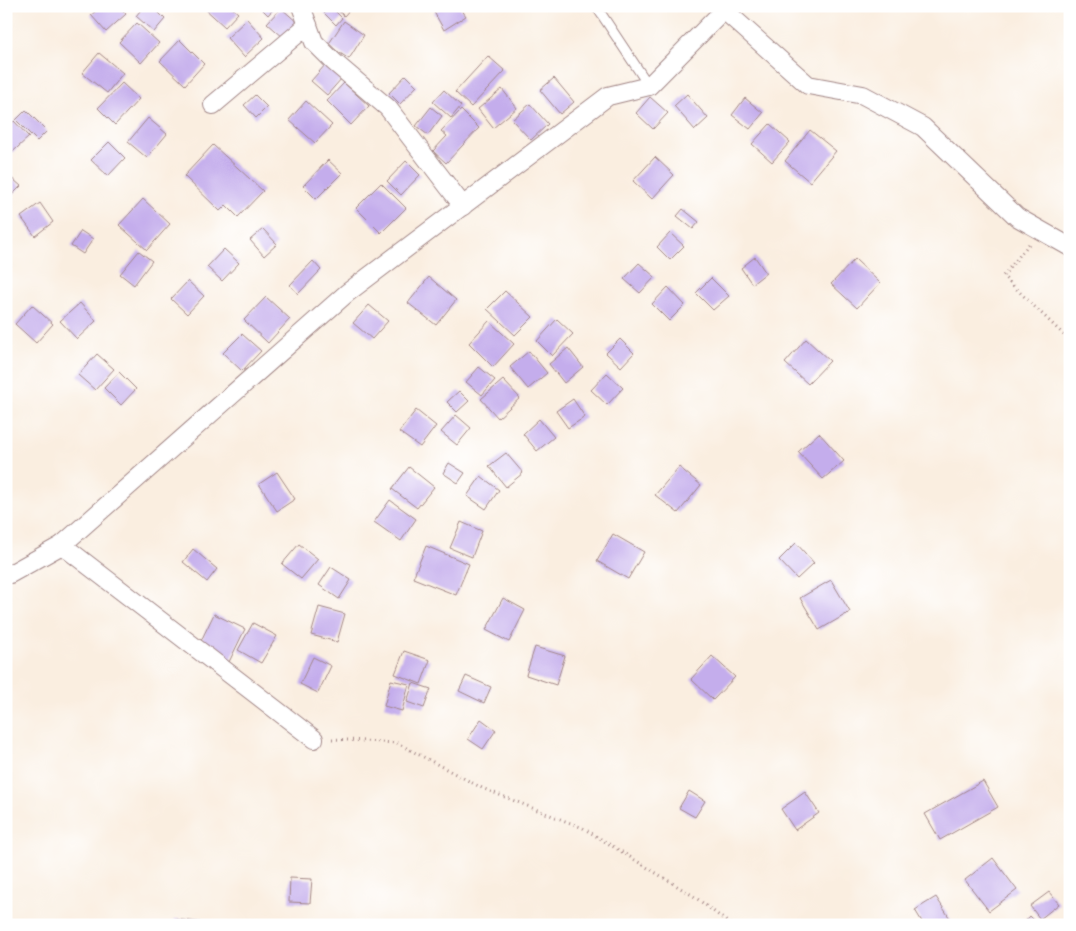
<svg xmlns="http://www.w3.org/2000/svg" width="1076" height="931" viewBox="0 0 1076 931" font-family="Itim,sans-serif">
<style>
.building{fill:#c4adec}
.lines{fill:none;stroke-linecap:round;stroke-linejoin:round}
.service-casing{stroke:#a28686;stroke-width:11}
.minor-casing{stroke:#a28686;stroke-width:20}
.path{stroke:#a28686;stroke-width:3;stroke-dasharray:1 4;stroke-linecap:butt}
.service{stroke:#fff;stroke-width:9}
.minor{stroke:#fff;stroke-width:18}
</style>
<rect width="100%" height="100%" fill="#fff"/>
<filter id="ink" filterUnits="userSpaceOnUse"><feTurbulence type="fractalNoise" baseFrequency=".02" numOctaves="2"/><feDisplacementMap in="SourceGraphic" scale="10" xChannelSelector="R" yChannelSelector="G"/><feConvolveMatrix kernelMatrix="1 2 1 2 8 2 1 2 1" color-interpolation-filters="sRGB"/></filter>
<filter id="wash" filterUnits="userSpaceOnUse"><feTurbulence type="fractalNoise" baseFrequency=".0096" numOctaves="4" result="noise"/><feDisplacementMap in="SourceGraphic" scale="20" xChannelSelector="R" yChannelSelector="G"/><feGaussianBlur stdDeviation="1.12" result="paint"/><feColorMatrix in="noise" values="0 0 0 0 0 0 0 0 0 0 0 0 0 0 0 0 0 1.4 0 .05"/><feComposite in="paint" operator="in"/></filter>
<g filter="url(#wash)">
<rect width="100%" height="100%" fill="#faeee0"/>
<g id="blocks">
<g class="building">
<polygon points="102,6 119,6 126,14 106,32 91,15"/>
<polygon points="144,6 152,6 165,19 154,32 136,16"/>
<polygon points="202,6 230,6 238,13 225,27"/>
<polygon points="259,6 276,6 268,15"/>
<polygon points="330,6 342,18 336,25 324,13"/>
<polygon points="333,6 353,6 344,16"/>
<polygon points="443,6 459,6 466,16 444,30 434,12"/>
<polygon points="281,8 298,23 284,38 267,23"/>
<polygon points="247,19 264,38 244,57 227,38"/>
<polygon points="344,21 364,35 349,59 328,45"/>
<polygon points="137,23 159,43 141,63 119,42"/>
<polygon points="180,40 204,64 185,85 160,61"/>
<polygon points="99,53 123,73 107,93 82,73"/>
<polygon points="488,56 505,71 471,107 455,92"/>
<polygon points="326,64 342,78 327,95 311,81"/>
<polygon points="406,75 417,86 400,104 389,93"/>
<polygon points="554,78 574,102 560,114 540,90"/>
<polygon points="122,83 139,99 115,125 98,108"/>
<polygon points="344,83 369,106 351,125 327,101"/>
<polygon points="502,89 517,108 493,128 478,109"/>
<polygon points="444,90 461,106 451,118 433,102"/>
<polygon points="687,94 708,118 695,130 674,106"/>
<polygon points="255,95 267,107 256,118 244,105"/>
<polygon points="650,97 668,113 653,129 636,113"/>
<polygon points="745,98 763,113 750,129 732,115"/>
<polygon points="306,101 332,125 315,143 289,120"/>
<polygon points="530,104 548,124 531,140 512,120"/>
<polygon points="431,107 442,116 428,135 416,126"/>
<polygon points="26,110 47,131 37,141 16,120"/>
<polygon points="461,110 479,128 446,163 433,151 447,136 441,131"/>
<polygon points="148,118 167,134 147,158 128,142"/>
<polygon points="14,121 29,137 6,158 6,128"/>
<polygon points="770,124 790,142 772,162 752,144"/>
<polygon points="810,130 836,151 810,182 785,161"/>
<polygon points="109,142 125,158 108,176 91,160"/>
<polygon points="213,145 263,191 238,217 226,205 220,211 184,176"/>
<polygon points="655,157 674,175 652,199 633,181"/>
<polygon points="328,160 342,173 316,199 303,186"/>
<polygon points="406,161 420,175 401,195 387,181"/>
<polygon points="6,173 21,186 10,197 6,194"/>
<polygon points="381,183 406,208 381,233 356,208"/>
<polygon points="143,199 170,224 147,250 119,225"/>
<polygon points="40,203 53,222 35,236 21,217"/>
<polygon points="683,209 699,222 693,229 677,216"/>
<polygon points="263,229 277,244 264,256 250,240"/>
<polygon points="81,231 93,239 83,254 71,246"/>
<polygon points="670,233 684,246 670,260 657,247"/>
<polygon points="224,249 239,263 222,281 207,267"/>
<polygon points="139,251 152,261 134,285 120,274"/>
<polygon points="755,257 766,273 752,284 741,268"/>
<polygon points="855,259 880,283 857,308 831,284"/>
<polygon points="313,261 321,270 298,294 290,285"/>
<polygon points="639,263 655,277 640,293 624,279"/>
<polygon points="429,277 456,300 436,325 408,303"/>
<polygon points="711,278 729,296 713,310 696,293"/>
<polygon points="188,281 204,296 187,314 171,299"/>
<polygon points="668,287 685,305 669,321 652,304"/>
<polygon points="505,291 533,317 515,335 487,309"/>
<polygon points="266,297 290,319 268,343 244,320"/>
<polygon points="80,303 96,321 77,339 60,321"/>
<polygon points="32,305 53,324 36,343 15,324"/>
<polygon points="369,305 388,321 372,339 353,323"/>
<polygon points="557,319 573,334 552,356 537,341"/>
<polygon points="489,321 514,344 493,367 469,343"/>
<polygon points="242,334 261,351 242,371 223,353"/>
<polygon points="620,339 634,353 621,367 606,353"/>
<polygon points="806,339 830,361 808,384 785,363"/>
<polygon points="568,348 583,367 564,383 549,364"/>
<polygon points="529,351 547,373 528,389 510,367"/>
<polygon points="97,354 114,369 95,390 78,375"/>
<polygon points="479,367 495,380 482,395 466,382"/>
<polygon points="119,372 136,389 121,405 104,388"/>
<polygon points="607,373 623,388 607,405 591,390"/>
<polygon points="503,380 520,398 498,418 481,399"/>
<polygon points="459,391 469,401 457,412 447,402"/>
<polygon points="573,399 585,417 568,428 556,411"/>
<polygon points="416,410 436,426 420,447 399,432"/>
<polygon points="456,415 471,428 457,445 441,432"/>
<polygon points="539,419 554,437 537,451 523,434"/>
<polygon points="819,433 844,461 823,479 798,452"/>
<polygon points="506,453 523,473 506,487 489,466"/>
<polygon points="449,463 465,473 458,483 443,473"/>
<polygon points="409,467 434,487 417,508 392,489"/>
<polygon points="679,467 701,485 678,513 655,495"/>
<polygon points="277,472 295,499 277,511 259,484"/>
<polygon points="481,476 499,490 486,509 467,496"/>
<polygon points="390,500 416,519 401,541 374,522"/>
<polygon points="461,522 482,531 472,557 450,548"/>
<polygon points="613,534 644,552 628,579 597,561"/>
<polygon points="796,543 814,563 797,579 779,560"/>
<polygon points="299,544 318,559 301,579 282,564"/>
<polygon points="426,546 469,564 456,595 413,578"/>
<polygon points="193,549 217,569 207,582 183,562"/>
<polygon points="331,567 351,580 339,599 319,585"/>
<polygon points="831,580 850,612 819,630 800,598"/>
<polygon points="503,598 525,610 509,642 486,630"/>
<polygon points="319,607 345,614 337,642 311,635"/>
<polygon points="214,614 245,629 229,662 198,647"/>
<polygon points="253,623 277,636 261,663 238,650"/>
<polygon points="535,647 565,656 556,685 526,675"/>
<polygon points="404,651 430,660 421,684 395,674"/>
<polygon points="712,656 735,677 713,700 691,679"/>
<polygon points="313,657 331,666 318,693 300,684"/>
<polygon points="466,676 491,687 484,703 459,691"/>
<polygon points="391,680 409,684 402,711 384,706"/>
<polygon points="413,683 431,689 424,708 407,702"/>
<polygon points="481,719 496,730 483,749 468,739"/>
<polygon points="983,781 998,807 940,840 925,814"/>
<polygon points="689,791 705,801 695,817 679,808"/>
<polygon points="805,792 819,813 795,830 781,809"/>
<polygon points="993,858 1017,890 989,911 965,880"/>
<polygon points="290,878 312,879 310,903 289,902"/>
<polygon points="1049,892 1059,904 1040,919 1030,906"/>
<polygon points="936,897 953,923 950,925 924,925 915,910"/>
<polygon points="1030,916 1039,925 1022,925"/>
<polygon points="175,919 213,924 213,925 174,925"/>
</g>
</g>
</g>
<g filter="url(#ink)">
<use href="#blocks" fill-opacity="0" stroke="#a28686" stroke-width="1"/>
<g class="lines">
<defs>
<polyline id="service" points="596,6 649,86"/>
<g id="minor">
<polyline points="301,6 314,42 334,62 388,108 463,206"/>
<polyline points="724,10 808,85 863,95 923,127 1017,217 1070,247"/>
<polyline points="213,105 308,25"/>
<polyline points="62,545 347,293 608,96 649,86 728,6"/>
<polyline points="6,573 10,574 62,545 314,739"/>
</g>
</defs>
<use href="#service" class="service-casing"/>
<use href="#minor" class="minor-casing"/>
<g class="path">
<polyline points="1029,244 1003,276 1070,341"/>
<polyline points="332,739 397,743 482,788 583,828 695,897 731,925"/>
</g>
<use href="#service" class="service"/>
<use href="#minor" class="minor"/>
</g>
</g>
<rect width="1076" height="931" fill="none" stroke="#fff" stroke-width="25"/>
</svg>
